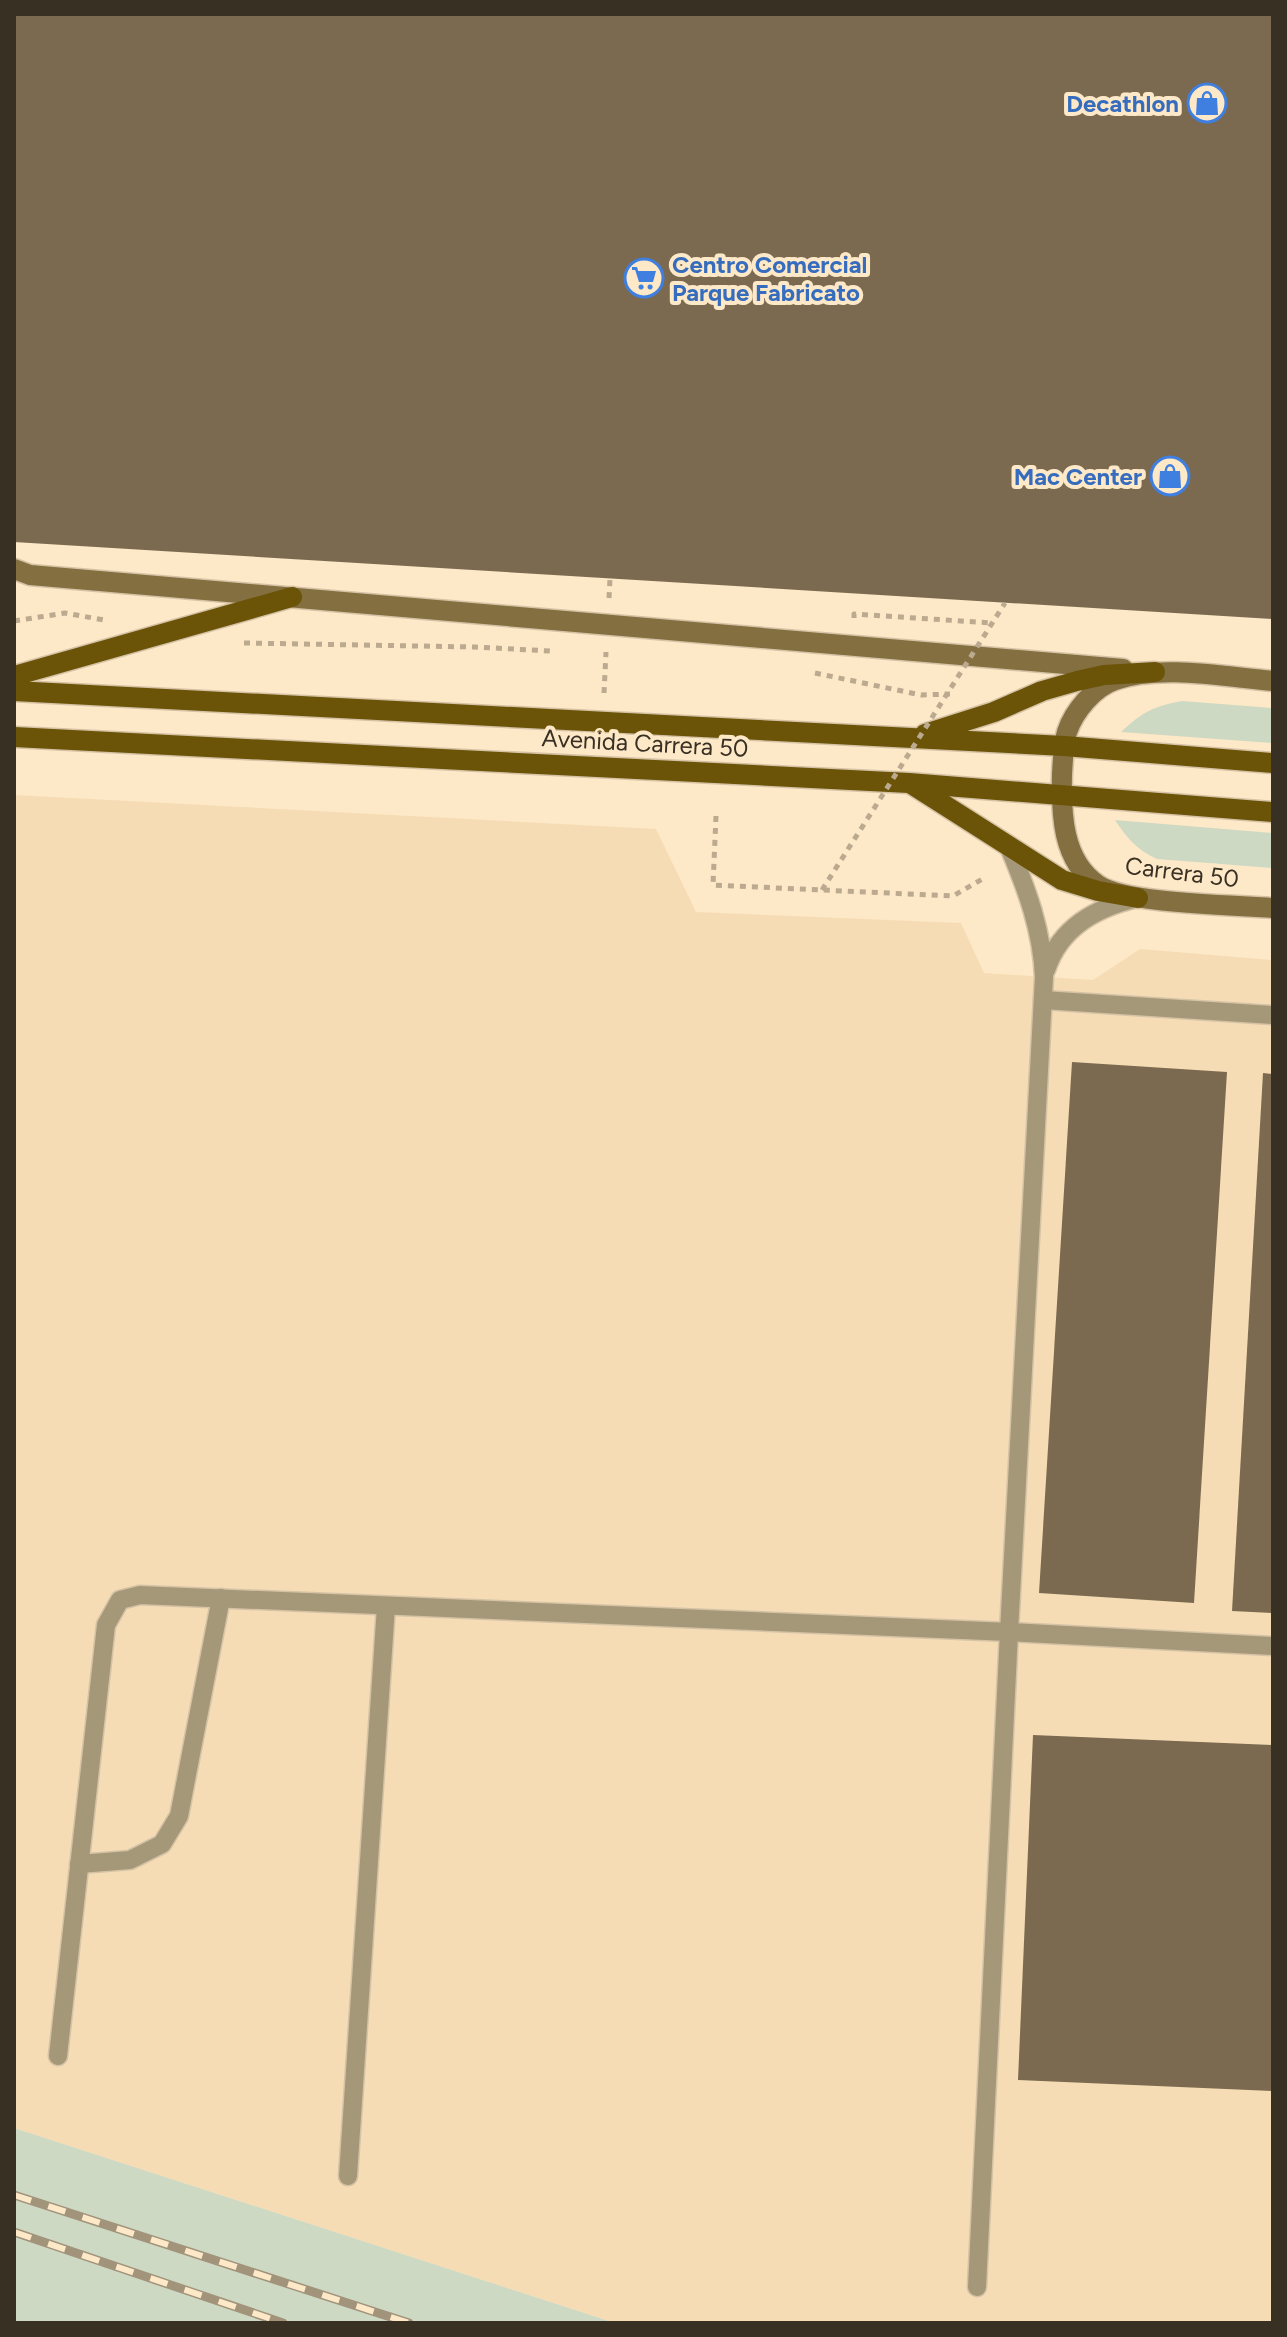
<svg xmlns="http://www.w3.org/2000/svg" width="1287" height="2337" viewBox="0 0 1287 2337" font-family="Figtree,sans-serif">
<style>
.built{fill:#f5dcb5}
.green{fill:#cdd9c3}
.building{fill:#7b6a50}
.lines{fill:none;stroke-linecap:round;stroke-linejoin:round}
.lane-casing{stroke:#d6c3a6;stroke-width:21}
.secondary-casing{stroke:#d6c3a6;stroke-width:23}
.primary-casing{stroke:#d6c3a6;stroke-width:23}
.path{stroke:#bbaa90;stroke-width:5;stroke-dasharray:6 6;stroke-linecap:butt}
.lane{stroke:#a59878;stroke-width:18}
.secondary{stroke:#836f3f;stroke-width:20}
.primary{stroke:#6b5308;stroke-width:20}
.rail-casing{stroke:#a2937b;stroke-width:9}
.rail{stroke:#fde8c7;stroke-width:6;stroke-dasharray:18;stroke-linecap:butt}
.path-bridge{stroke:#bbaa90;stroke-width:5;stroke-dasharray:6 6;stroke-linecap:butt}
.labels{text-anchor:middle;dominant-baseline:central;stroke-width:8;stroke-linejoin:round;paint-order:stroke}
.shop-label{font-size:24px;font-weight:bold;fill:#366cbe;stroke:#fde8c7;text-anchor:end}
.street-label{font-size:24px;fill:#393024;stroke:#fde8c7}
</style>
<rect width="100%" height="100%" fill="#fde8c7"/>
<polygon class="built" points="14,795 656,829 696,912 961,923 984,973 1093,980 1140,949 1273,960 1273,2323 615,2323 14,2128"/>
<g class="green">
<path d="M1182,701L1273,708V743L1121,732C1142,712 1154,706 1182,701Z"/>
<path d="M1115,820L1273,833V868L1157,859C1137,850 1127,838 1115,820Z"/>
<polygon points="14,2128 615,2323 14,2323"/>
</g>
<g class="building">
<polygon points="14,14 1273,14 1273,619 14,542"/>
<polygon points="1072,1062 1227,1072 1194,1603 1039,1593"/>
<polygon points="1263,1073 1273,1074 1273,1613 1232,1611"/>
<polygon points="1033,1735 1273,1745 1273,2091 1018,2080"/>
</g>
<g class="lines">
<defs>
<g id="lane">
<path d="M1009,847C1027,890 1042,930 1044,977L1009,1632L1273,1646"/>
<path d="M1046,970C1060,927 1096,908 1137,898"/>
<polyline points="1043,1000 1273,1015"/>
<polyline points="79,1864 130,1860 162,1844 179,1816 221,1598"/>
<polyline points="58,2056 106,1625 120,1600 140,1595 1009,1632 977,2287"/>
<polyline points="348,2176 386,1606"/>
</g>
<g id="secondary">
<polyline points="14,569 30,575 1123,669"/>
<path d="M1273,681C1226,677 1160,664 1115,680C1094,687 1074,711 1067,732C1063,745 1063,760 1062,774C1061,813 1062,861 1098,885C1126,904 1235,905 1273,908"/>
</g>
<g id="primary">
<polyline points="14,676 292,597"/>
<polyline points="14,691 1064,746 1273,763"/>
<polyline points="925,734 994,712 1042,691 1077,681 1104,675 1155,672"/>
<polyline points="14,737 909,783 1273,812"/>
<polyline points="913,785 1062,880 1098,891 1138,898"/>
</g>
</defs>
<use href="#lane" class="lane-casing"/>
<use href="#secondary" class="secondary-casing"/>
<use href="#primary" class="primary-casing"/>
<g class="path">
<polyline points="609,598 610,579"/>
<polyline points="854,618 854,614 992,623"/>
<polyline points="14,621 65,613 104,620"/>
<polyline points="244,643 475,647 550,651"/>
<polyline points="815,673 921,695 950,694"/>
<polyline points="604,693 606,652"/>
<polyline points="716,816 713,885 953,896 986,877"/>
</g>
<use href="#lane" class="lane"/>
<use href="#secondary" class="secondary"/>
<use href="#primary" class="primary"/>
<defs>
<g id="rail">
<polyline points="14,2195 409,2323"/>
<polyline points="14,2232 283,2323"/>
</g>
</defs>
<use href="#rail" class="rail-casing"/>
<use href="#rail" class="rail"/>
<polyline class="path-bridge" points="822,890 1005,603"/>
</g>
<defs>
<symbol id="shop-ring" viewBox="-11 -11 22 22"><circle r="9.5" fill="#fde8c7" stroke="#3f7fe0" stroke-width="1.5"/><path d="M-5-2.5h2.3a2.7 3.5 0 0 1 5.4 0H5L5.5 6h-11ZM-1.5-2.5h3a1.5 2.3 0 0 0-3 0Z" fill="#3f7fe0"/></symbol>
<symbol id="supermarket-ring" viewBox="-11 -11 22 22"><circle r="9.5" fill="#fde8c7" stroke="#3f7fe0" stroke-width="1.5"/><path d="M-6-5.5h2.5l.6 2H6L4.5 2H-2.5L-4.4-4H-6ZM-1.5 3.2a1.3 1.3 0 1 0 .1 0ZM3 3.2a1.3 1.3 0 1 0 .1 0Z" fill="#3f7fe0"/></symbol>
</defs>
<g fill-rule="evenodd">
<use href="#shop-ring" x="1185" y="81" width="44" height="44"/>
<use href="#supermarket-ring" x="622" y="256" width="44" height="44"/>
<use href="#shop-ring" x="1148" y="454" width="44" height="44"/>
</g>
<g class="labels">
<g class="shop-label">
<text x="1179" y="103">Decathlon</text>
<text x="672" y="264" text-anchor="start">Centro Comercial<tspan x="672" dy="28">Parque Fabricato</tspan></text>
<text x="1142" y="476">Mac Center</text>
</g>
<g class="street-label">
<text transform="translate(645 743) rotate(3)">Avenida Carrera 50</text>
<text transform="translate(1182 872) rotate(7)">Carrera 50</text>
</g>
</g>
<rect width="1287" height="2337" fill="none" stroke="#393024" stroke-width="32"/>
</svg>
